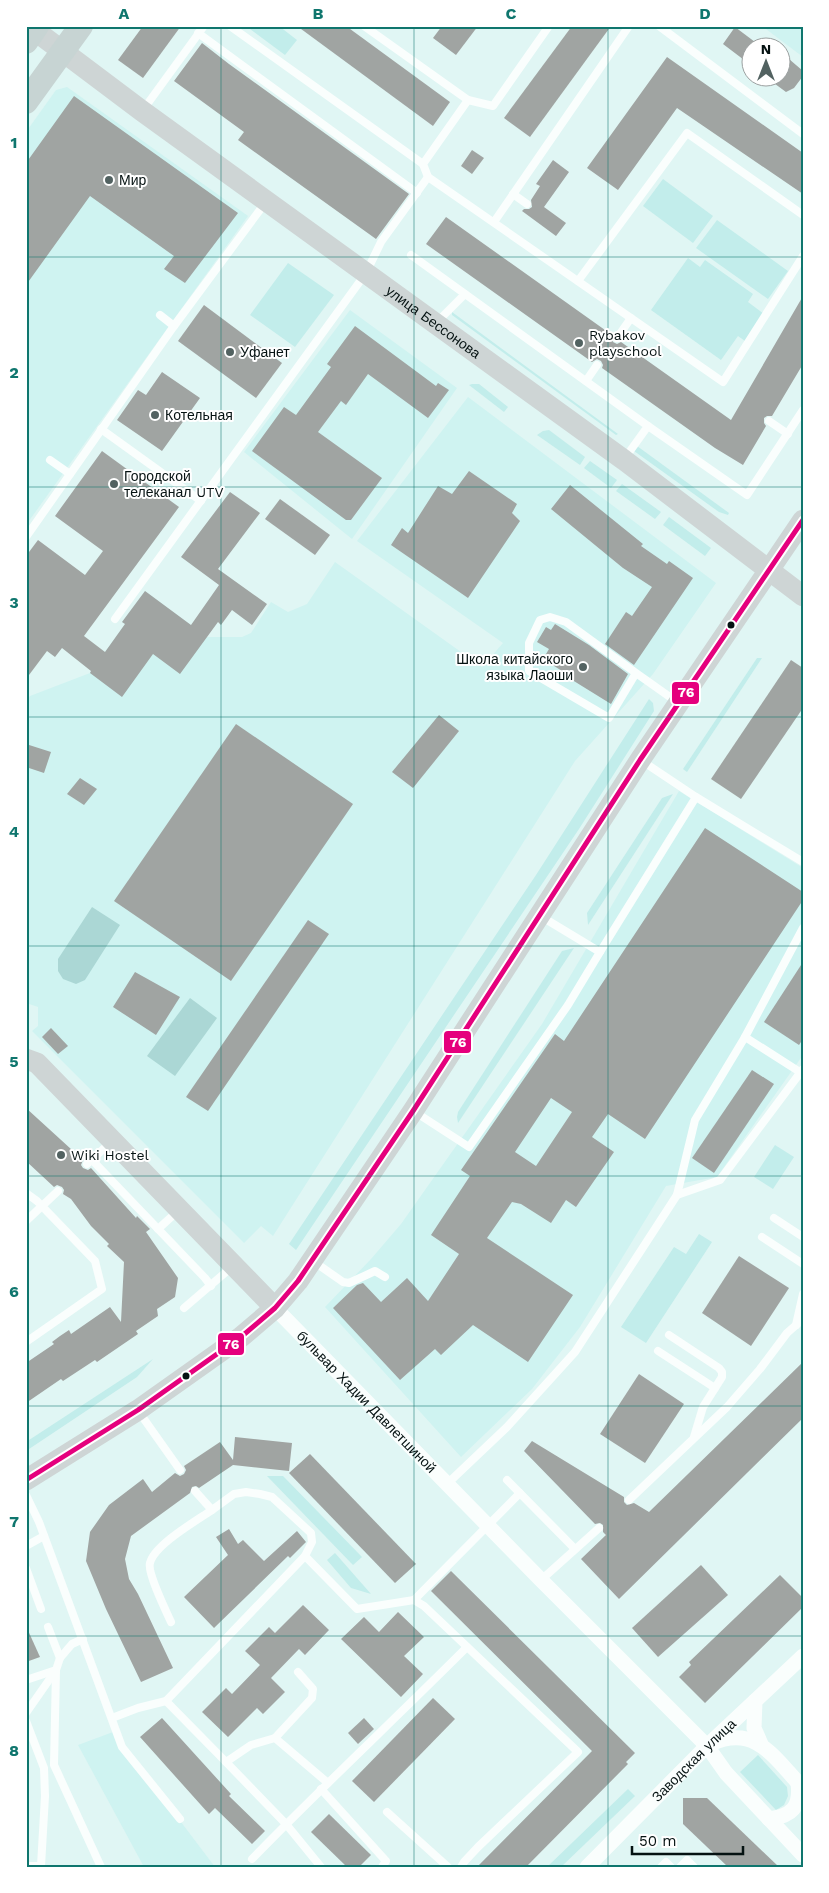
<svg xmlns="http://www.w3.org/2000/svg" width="829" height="1893" viewBox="0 0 829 1893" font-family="'Work Sans',sans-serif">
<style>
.built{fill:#cff3f1}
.green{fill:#c2edeb}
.forest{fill:#abd7d5}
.building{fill:#a0a4a2;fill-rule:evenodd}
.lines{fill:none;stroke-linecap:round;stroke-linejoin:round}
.lane{stroke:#fafefd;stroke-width:8}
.street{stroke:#fafefd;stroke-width:15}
.secondary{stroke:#ced5d5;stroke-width:21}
.primary{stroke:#c7d4d3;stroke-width:24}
.bus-1-casing{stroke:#fff;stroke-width:9}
.bus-1{stroke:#e5007d;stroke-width:5}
.grid{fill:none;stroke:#0f766e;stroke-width:1;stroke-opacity:0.55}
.poi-dot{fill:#526261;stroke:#fff;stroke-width:2}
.bus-dot{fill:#051212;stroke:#fff;stroke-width:2}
.labels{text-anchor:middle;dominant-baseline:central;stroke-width:4;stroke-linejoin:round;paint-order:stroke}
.poi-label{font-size:14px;fill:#051212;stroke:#fff;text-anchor:start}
.street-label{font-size:14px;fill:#051212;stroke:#fff}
.line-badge{stroke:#fff;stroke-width:2}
.badge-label{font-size:14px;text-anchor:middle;font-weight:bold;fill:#fff}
.neatline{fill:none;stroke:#0f766e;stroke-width:2}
.grid-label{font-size:16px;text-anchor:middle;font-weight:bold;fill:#0f766e}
</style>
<rect width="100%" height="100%" fill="#e0f6f4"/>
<g class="built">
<polygon points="762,26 803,26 803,57"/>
<polygon points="67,87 248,216 26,525 26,132 56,90"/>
<polygon points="350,310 457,388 352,539 244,452"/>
<polygon points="468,397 716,583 653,674 575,761 273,1236 261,1226 244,1243 32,1031 38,1026 38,1007 26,1003 26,700 30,696 90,673 125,624 122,622 145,591 207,637 242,637 251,633 271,602 288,612 307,604 335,562 482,667 503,643 357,541"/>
<polygon points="679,791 803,868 803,1055 717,1177 666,1186 580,1327 532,1389 461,1457 325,1307 371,1259 401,1224 542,1024"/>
<polygon points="113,1732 215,1867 144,1867 78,1745"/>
</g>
<g class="green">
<polygon points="246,26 279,26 297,40 285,55"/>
<polygon points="663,179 713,216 693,243 643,206"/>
<polygon points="717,220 788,271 768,299 696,248"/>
<polygon points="688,258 700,267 705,260 753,294 748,302 764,314 745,341 738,336 721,360 651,310"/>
<polygon points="288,263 334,295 295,347 250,315"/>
<polygon points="452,312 618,434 616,435 452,315"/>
<polygon points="472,384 479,384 508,407 504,412 469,385"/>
<polygon points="549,430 585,457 580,465 537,435 543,431"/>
<polygon points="637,446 729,513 728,515 719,512 634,451"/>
<polygon points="590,461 617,480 611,488 584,468"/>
<polygon points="622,484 661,512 655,519 616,491"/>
<polygon points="669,517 711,548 705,556 663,525"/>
<polygon points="757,658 762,658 687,772 683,769"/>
<polygon points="649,699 653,703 654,711 579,829 296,1250 289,1244 536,875"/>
<polygon points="673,794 588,925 587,913 662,798"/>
<polygon points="574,948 458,1123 457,1117 458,1112 562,951"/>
<polygon points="775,1145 794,1157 773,1189 754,1177"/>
<polygon points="699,1234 712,1242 646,1343 621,1327 674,1247 686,1254"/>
<polygon points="153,1359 137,1377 26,1451 26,1442"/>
<polygon points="267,1476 283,1476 362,1557 353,1565"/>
<polygon points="335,1553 371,1594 351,1588 327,1560"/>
<polygon points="758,1755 787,1787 788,1796 784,1805 776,1810 740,1772"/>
<polygon points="628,1789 635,1796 561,1867 547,1867"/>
</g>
<g class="forest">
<polygon points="92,907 120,925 85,980 76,984 63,979 58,971 58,959"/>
<polygon points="190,998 217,1018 175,1076 147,1056"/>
</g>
<g class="building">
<polygon points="143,26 181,26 143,78 118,60"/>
<polygon points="297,26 346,26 450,102 433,126"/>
<polygon points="442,26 478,26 456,55 433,38"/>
<polygon points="572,26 611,26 530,137 504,118"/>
<polygon points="735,27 763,48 752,48 752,66 723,44"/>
<polygon points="202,43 229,64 409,194 376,239 238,140 244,132 174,81"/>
<polygon points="782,53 803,71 803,76 794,88 786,92 767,78 782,78"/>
<polygon points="667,57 803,153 803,194 677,108 618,190 587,168"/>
<polygon points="74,96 238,213 185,283 164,269 174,256 90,196 26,285 26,163"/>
<polygon points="472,150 484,158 472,174 461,166"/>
<polygon points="553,160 569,172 544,207 566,223 556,236 522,211 524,209 529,209 532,207 531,200 540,186 536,184"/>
<polygon points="446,217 612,335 613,342 617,344 621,342 731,420 803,296 803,364 772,416 767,416 764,418 764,423 766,426 743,465 715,448 602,368 603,365 601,361 597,359 592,362 426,244"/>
<polygon points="204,305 282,363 256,398 178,341"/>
<polygon points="355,326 436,386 438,383 449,390 428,418 368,374 346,405 341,401 318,432 382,478 351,520 346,520 252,451 284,407 296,415 331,367 327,364"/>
<polygon points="162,372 200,398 162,451 117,420 138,390 146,395"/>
<polygon points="102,451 179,507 84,636 105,652 125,624 122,622 145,591 191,625 219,585 181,557 230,492 260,513 218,569 267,604 252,625 232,610 221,625 218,622 180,674 153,654 122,697 90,673 91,671 62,648 55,657 47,651 26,679 26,556 38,540 85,575 103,551 55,516"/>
<polygon points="469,471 517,504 512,513 520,521 468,598 391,545 402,528 408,533 438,486 452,494"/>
<polygon points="570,485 643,544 641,546 667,564 669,561 693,578 634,665 605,644 626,612 632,616 652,587 623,568 551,509"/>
<polygon points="280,499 330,535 315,555 265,519"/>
<polygon points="555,624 589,645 628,674 611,704 569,678 570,676 543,659 549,649 537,642 546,627 551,630"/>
<polygon points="791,660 803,668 803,708 741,799 711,779"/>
<polygon points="439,715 459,731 413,788 392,772"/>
<polygon points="236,724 353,804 231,981 114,901"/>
<polygon points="26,744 51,752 44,773 26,767"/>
<polygon points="80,778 97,789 84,805 67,794"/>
<path d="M705,828L803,892V900L645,1139L608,1114L592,1137L614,1152L576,1207L566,1200L551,1223L521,1204L512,1202L487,1238L573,1295L528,1362L473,1325L441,1355L435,1349L400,1380L333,1308L357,1285L363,1283L381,1302L407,1278L428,1301L459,1254L431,1235L470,1176L461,1170L555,1034L564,1041ZM551,1098L572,1112L536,1166L515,1152Z"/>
<polygon points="308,920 329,934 208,1111 186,1097"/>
<polygon points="803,962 803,1039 799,1045 764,1022"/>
<polygon points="135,972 180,997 156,1035 113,1007"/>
<polygon points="51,1028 68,1046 58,1054 42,1037"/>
<polygon points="752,1070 774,1084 714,1173 692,1158"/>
<polygon points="26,1108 83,1160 81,1165 83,1168 88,1170 91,1168 136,1218 137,1216 150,1229 146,1232 178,1278 175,1297 157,1309 158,1316 136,1331 138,1334 97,1362 95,1360 63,1381 61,1379 26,1403 26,1363 54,1344 52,1342 60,1336 69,1330 71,1334 110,1307 121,1322 124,1262 107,1246 109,1244 91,1226 71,1199 63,1194 64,1190 62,1187 57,1185 54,1187 26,1161"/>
<polygon points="739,1256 789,1288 751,1346 702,1313"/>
<polygon points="803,1362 803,1418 619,1599 581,1559 606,1535 603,1532 603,1525 600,1523 595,1524 524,1451 532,1441 624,1497 624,1502 627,1505 634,1503 649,1512"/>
<polygon points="639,1374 684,1404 645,1463 600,1434"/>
<polygon points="235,1437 292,1443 289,1471 233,1465 199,1488 196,1486 192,1487 190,1493 131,1536 125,1559 129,1579 138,1594 173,1668 141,1682 106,1609 86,1561 90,1532 109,1505 143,1479 152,1492 175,1473 180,1476 184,1474 186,1470 184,1466 220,1442 233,1460"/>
<polygon points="310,1454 416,1564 395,1583 289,1473"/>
<polygon points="229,1529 238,1544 243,1540 264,1561 297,1531 306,1542 290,1558 288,1556 214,1628 184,1597 228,1555 216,1537"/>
<polygon points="701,1565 728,1595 658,1657 632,1628"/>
<polygon points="451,1571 635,1753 626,1762 628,1764 526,1867 477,1867 592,1751 431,1591"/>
<polygon points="780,1575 803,1598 803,1607 705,1703 679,1677 691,1665 689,1662"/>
<polygon points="303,1605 329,1630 305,1655 299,1649 271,1678 285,1692 263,1714 257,1708 228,1737 202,1712 226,1688 232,1694 260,1665 245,1651 269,1627 275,1633"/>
<polygon points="398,1612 424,1637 404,1656 423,1674 401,1697 341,1639 364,1617 379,1632"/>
<polygon points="26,1626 40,1657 26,1662"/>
<polygon points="433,1698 455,1719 374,1802 352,1781"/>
<polygon points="162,1718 231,1794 229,1796 265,1831 252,1844 215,1808 209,1814 140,1737"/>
<polygon points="364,1718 374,1729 358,1744 348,1733"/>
<polygon points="683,1798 707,1798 779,1867 728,1867 683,1824"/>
<polygon points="329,1814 371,1855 359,1867 347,1867 311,1832"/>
</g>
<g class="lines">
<g class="lane">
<polyline points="230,26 423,164"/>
<polyline points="364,26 468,100 493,106 549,26"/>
<polyline points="659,26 803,134"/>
<polyline points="198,33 417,193"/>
<polyline points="468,100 423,164 428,177 723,382 803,256"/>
<polyline points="143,110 204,26"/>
<polyline points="513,194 527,204"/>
<polyline points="494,222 629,26"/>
<polyline points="411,255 648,426 747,495 803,410"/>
<polyline points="578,281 687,133 803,215"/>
<polyline points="160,315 174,326"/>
<polyline points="436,323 465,294"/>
<polyline points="617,338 631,318"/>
<polyline points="586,381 597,365"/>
<polyline points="769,421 788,434"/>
<polyline points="101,429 201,501"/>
<polyline points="625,458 648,426"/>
<polyline points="50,460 70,474"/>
<polyline points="26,537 174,326 265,203"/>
<polyline points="115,619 366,273 381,242 428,177"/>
<polyline points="636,673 566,622 550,617 540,620 529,643 529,671 609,718 636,673 677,702"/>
<polyline points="696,797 803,862"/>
<polyline points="600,952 696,797 642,761"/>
<polyline points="745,1037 803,1074"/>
<polyline points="415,1112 469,1147 568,1005 600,952 542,917"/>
<polyline points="92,1160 205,1278 211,1286"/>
<polyline points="87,1164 111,1142"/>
<polyline points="26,1193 37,1201 95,1261 102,1289 26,1342"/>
<polyline points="677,1195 720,1180 803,1069"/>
<polyline points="774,1218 803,1237"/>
<polyline points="26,1221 58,1191"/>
<polyline points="158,1229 179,1210"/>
<polyline points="762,1237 803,1264"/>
<polyline points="313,1261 343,1282 349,1283 375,1271 385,1277"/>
<polyline points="184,1308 233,1266"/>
<polyline points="796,1325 803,1294"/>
<polyline points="669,1335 719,1368 722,1372 722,1377 703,1407 694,1437"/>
<polyline points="658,1351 715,1388"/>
<polyline points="139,1412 180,1470"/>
<polyline points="507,1480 575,1549"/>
<polyline points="447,1484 507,1427 575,1352 677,1195 695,1120 745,1037 803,928"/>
<polyline points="26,1495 39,1522 122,1747 180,1819"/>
<polyline points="629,1500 727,1407 760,1369 787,1333 803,1319"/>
<polyline points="212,1510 234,1494 246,1492 260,1494 272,1497 311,1533 312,1542 305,1556 357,1609 414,1600 520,1493"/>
<polyline points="26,1546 44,1536"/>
<polyline points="26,1568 41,1609"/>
<polyline points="541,1580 599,1528"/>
<polyline points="414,1600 424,1606 578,1752 478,1847 464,1862 461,1867"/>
<path d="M171,1622C166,1611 147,1572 150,1563C154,1545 196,1521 212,1510L195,1491"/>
<polyline points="60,1658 72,1644 83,1639"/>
<polyline points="26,1680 56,1670 54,1765 101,1867"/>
<polyline points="166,1701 226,1762"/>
<polyline points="26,1713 56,1670 60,1658 48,1627"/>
<polyline points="112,1718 138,1708 166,1701 305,1556"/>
<polyline points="26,1721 44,1768 45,1796 41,1866 26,1866"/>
<polyline points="275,1738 312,1698 313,1689 298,1672"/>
<polyline points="321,1789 386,1861 382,1867"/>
<polyline points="387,1812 448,1867"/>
<path d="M252,1859C322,1787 396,1718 467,1647"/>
<polyline points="321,1867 286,1824 226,1762 251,1745 275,1738 328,1783"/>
<polyline points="661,1867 666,1862 671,1867"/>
<polyline points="680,1867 687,1860 694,1867"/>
</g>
<g class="street">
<path id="s1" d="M275,1308L541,1580L707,1746L726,1773L803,1855"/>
<polyline points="755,1701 754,1728 761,1744"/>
<path d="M711,1744C756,1723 775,1759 803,1788"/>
<path d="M769,1819C792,1816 801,1807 798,1783"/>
<path id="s2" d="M587,1867L707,1746L803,1656"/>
</g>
<g class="secondary">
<path id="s3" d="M29,26L142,111L624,460L803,596"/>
<polyline points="26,1059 37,1063 275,1308"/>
<polyline points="26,1480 138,1410 241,1337 275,1308 298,1281 413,1111 640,760 803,520"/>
</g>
<g class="primary">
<polyline points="26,42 37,26"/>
<polyline points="26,102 81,26"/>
</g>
<defs>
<polyline id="bus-1" points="26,1480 138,1410 241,1337 275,1308 298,1281 413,1111 640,760 803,520"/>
</defs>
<use href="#bus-1" class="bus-1-casing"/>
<use href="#bus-1" class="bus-1"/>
</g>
<path class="grid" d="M221,26V1867M414,26V1867M608,26V1867M26,257H803M26,487H803M26,717H803M26,946H803M26,1176H803M26,1406H803M26,1636H803"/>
<g class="poi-dot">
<circle cx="109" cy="180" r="5"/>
<circle cx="579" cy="343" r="5"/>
<circle cx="230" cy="352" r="5"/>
<circle cx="155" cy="415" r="5"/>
<circle cx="114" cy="484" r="5"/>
<circle cx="583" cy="667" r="5"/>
<circle cx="61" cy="1155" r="5"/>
</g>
<g class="bus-dot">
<circle cx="731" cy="625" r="4.5"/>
<circle cx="186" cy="1376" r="4.5"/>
</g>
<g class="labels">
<g class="poi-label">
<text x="119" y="180">Мир</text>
<text x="589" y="335">Rybakov<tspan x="589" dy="16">playschool</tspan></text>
<text x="240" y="352">Уфанет</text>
<text x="165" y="415">Котельная</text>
<text x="124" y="476">Городской<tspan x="124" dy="16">телеканал UTV</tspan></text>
<text x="573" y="659" text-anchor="end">Школа китайского<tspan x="573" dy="16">языка Лаоши</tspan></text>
<text x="71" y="1155">Wiki Hostel</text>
</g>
<g class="street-label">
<text stroke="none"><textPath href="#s3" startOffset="501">улица Бессонова</textPath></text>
<text stroke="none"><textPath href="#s1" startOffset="131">бульвар Хадии Давлетшиной</textPath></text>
<text stroke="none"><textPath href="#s2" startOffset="151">Заводская улица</textPath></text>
</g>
</g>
<g class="line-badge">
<rect x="671" y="681" width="29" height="24" rx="5" fill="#e5007d"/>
<rect x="443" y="1030" width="29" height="24" rx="5" fill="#e5007d"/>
<rect x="217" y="1332" width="28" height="24" rx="5" fill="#e5007d"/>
</g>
<g class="badge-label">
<text x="686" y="697">76</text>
<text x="458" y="1047">76</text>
<text x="231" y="1349">76</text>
</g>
<rect width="829" height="1893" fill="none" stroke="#ffffff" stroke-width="55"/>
<g transform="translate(766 62)"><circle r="24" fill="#ffffff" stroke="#9ba0a0"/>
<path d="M0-4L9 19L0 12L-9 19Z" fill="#526261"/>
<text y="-8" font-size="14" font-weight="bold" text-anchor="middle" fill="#051212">N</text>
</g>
<path d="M632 1846v8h111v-8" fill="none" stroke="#051212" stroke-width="2.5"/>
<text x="639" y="1846" font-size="15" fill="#051212" stroke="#ffffff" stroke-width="4" paint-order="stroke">50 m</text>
<rect x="28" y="28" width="774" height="1838" class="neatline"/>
<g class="grid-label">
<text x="124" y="19">A</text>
<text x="318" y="19">B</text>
<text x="511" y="19">C</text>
<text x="705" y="19">D</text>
<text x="14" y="148">1</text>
<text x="14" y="378">2</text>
<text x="14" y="608">3</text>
<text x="14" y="837">4</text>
<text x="14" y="1067">5</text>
<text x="14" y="1297">6</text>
<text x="14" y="1527">7</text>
<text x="14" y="1756">8</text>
</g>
</svg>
